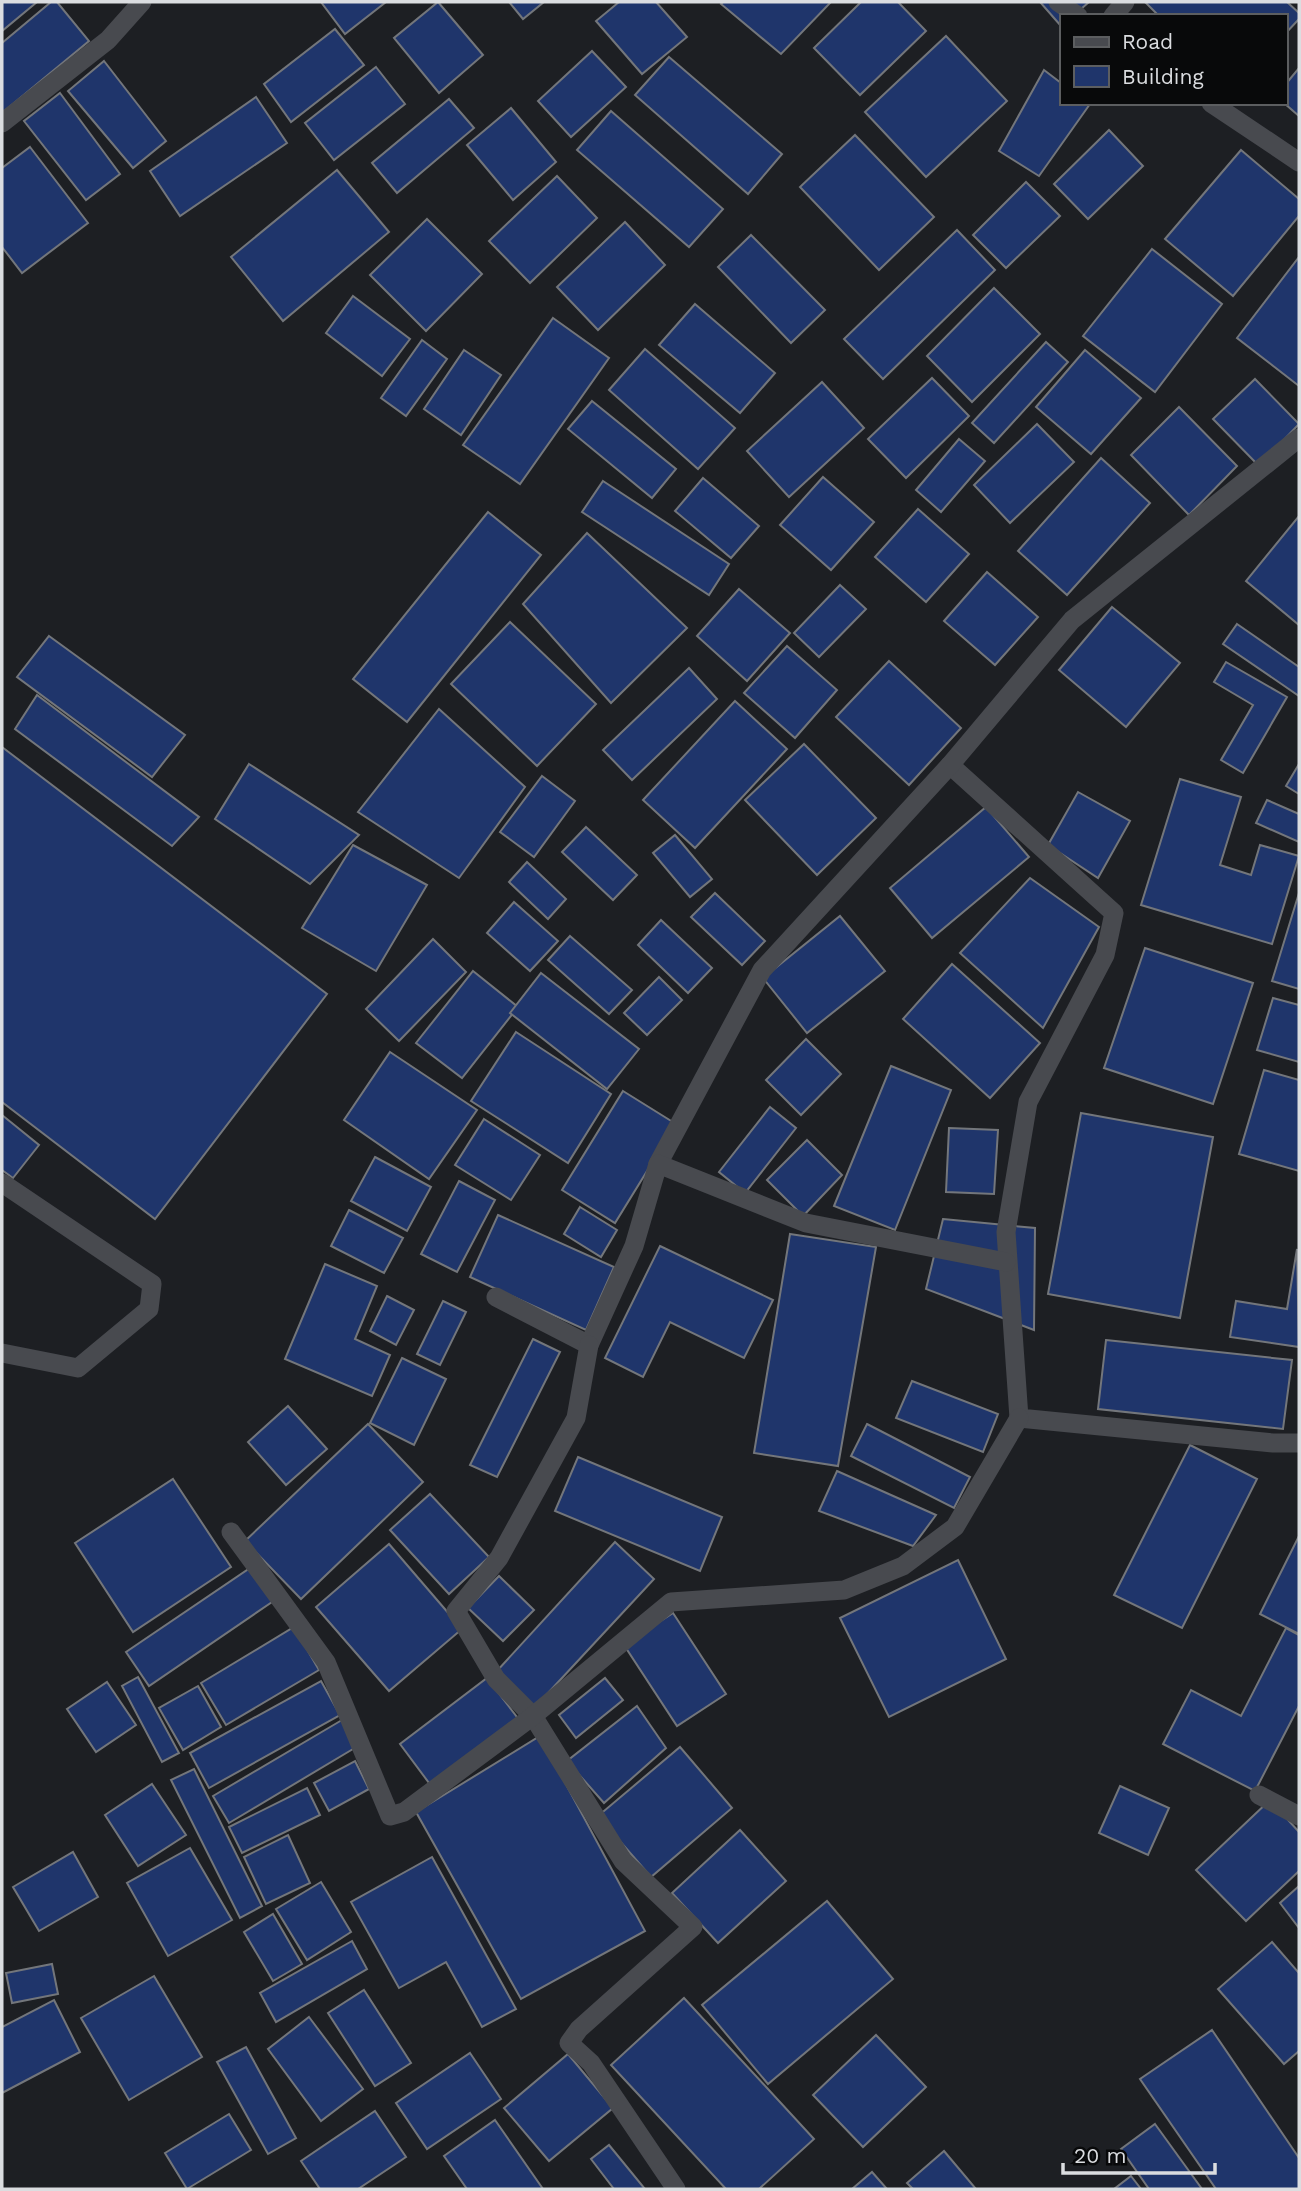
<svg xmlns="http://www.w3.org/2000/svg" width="1301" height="2191" viewBox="0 0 1301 2191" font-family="'Work Sans',sans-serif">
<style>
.building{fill:#1f356b;stroke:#73767b;stroke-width:2}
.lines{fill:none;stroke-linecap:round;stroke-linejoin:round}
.service{stroke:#484a4f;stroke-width:19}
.minor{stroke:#484a4f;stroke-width:19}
</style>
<rect width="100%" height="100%" fill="#1d1f23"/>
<g class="building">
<polygon points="2,2 37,2 2,31"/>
<polygon points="51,2 57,2 89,41 2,113 2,43"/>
<polygon points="321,2 386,2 345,34"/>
<polygon points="438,2 483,55 439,93 394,38"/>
<polygon points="509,2 544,2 523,19"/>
<polygon points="619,2 656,2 687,37 642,74 596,21"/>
<polygon points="723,2 831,2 781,54 721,4"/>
<polygon points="861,2 898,2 926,31 860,95 814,48"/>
<polygon points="1040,2 1089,2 1073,16 1061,16 1061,26"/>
<polygon points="1145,2 1287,2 1299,13 1299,19 1285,34 1285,16 1159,16"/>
<polygon points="335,29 364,65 291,122 264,84"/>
<polygon points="946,36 1007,101 926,177 865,112"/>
<polygon points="592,51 626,87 571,137 538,101"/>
<polygon points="669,57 782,154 748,194 635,95"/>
<polygon points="104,61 166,141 133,168 68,91"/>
<polygon points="376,67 405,104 334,160 305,123"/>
<polygon points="1299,68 1299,116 1284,103 1285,85"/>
<polygon points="1044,70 1061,83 1061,103 1090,104 1039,176 999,151"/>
<polygon points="60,93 120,174 86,200 24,121"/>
<polygon points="256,97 287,143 180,216 150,171"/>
<polygon points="449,99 474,128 397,193 372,163"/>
<polygon points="511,108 556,162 513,200 467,145"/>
<polygon points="611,111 723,209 689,247 577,150"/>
<polygon points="1109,130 1143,166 1088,219 1054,184"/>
<polygon points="855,135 934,217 879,270 800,187"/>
<polygon points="30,147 88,223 22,273 2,247 2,168"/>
<polygon points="1241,150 1299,199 1299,216 1233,296 1165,239"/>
<polygon points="337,170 389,232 283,321 231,257"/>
<polygon points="557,176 597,218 530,283 489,241"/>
<polygon points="1026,182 1060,216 1006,268 973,235"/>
<polygon points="427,219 482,274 426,331 370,275"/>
<polygon points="625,222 665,265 598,330 557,287"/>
<polygon points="957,230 995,270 883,379 844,339"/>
<polygon points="751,235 825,310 791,343 718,267"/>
<polygon points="1152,249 1222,304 1155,392 1083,336"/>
<polygon points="1299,257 1299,386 1237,338"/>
<polygon points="994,288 1040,334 972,402 927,356"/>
<polygon points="353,296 410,339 382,376 326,333"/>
<polygon points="695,304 775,373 740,413 659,345"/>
<polygon points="553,318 609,358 520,484 463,445"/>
<polygon points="422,340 447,359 406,416 381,398"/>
<polygon points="1046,342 1068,362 994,443 972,423"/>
<polygon points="645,349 735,428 698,469 609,390"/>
<polygon points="464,350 501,375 461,435 424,409"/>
<polygon points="1085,350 1141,398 1091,454 1036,407"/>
<polygon points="932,378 969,416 906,478 868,439"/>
<polygon points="1255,379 1299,424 1259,466 1213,419"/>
<polygon points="822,382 864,428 789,497 747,451"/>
<polygon points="592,401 676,469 652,498 568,429"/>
<polygon points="1179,407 1237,466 1189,515 1131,455"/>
<polygon points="1037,424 1074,462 1010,523 974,485"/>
<polygon points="959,439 985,461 941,512 916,490"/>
<polygon points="1101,458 1150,503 1067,595 1018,551"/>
<polygon points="823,477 874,522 831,570 780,525"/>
<polygon points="703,478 759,526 731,558 675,511"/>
<polygon points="603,481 729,564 709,595 582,512"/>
<polygon points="918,509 969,554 926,602 875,557"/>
<polygon points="488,512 541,555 407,722 353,679"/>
<polygon points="1299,516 1299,625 1246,581"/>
<polygon points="587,533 687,628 611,703 523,604"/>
<polygon points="987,572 1038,617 995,665 944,621"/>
<polygon points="840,585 866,609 819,657 794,633"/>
<polygon points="739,589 790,633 747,681 697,636"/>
<polygon points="1112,607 1180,663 1126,727 1059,670"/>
<polygon points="510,622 596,704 537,766 451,684"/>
<polygon points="1237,624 1299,667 1299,696 1223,644"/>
<polygon points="49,636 185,735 152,777 17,677"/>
<polygon points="787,646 837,690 795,738 744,693"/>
<polygon points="889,661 961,728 909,785 836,717"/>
<polygon points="1226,662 1287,697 1243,773 1221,760 1253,705 1214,682"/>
<polygon points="689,668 717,699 632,780 603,750"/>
<polygon points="37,695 199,817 172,846 15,729"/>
<polygon points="735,701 787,749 695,848 643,800"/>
<polygon points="439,709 525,787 459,878 358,812"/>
<polygon points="804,744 876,818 817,875 745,800"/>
<polygon points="2,747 327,994 155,1219 2,1102"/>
<polygon points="249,764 359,835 310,884 215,819"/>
<polygon points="1299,764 1299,794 1286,786"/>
<polygon points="542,776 575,801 534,857 500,832"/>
<polygon points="1180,779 1241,797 1220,865 1251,875 1260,845 1299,856 1272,944 1141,905"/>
<polygon points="1078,792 1130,821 1098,878 1048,845"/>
<polygon points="1267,800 1299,814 1299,842 1256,823"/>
<polygon points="986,807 1029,857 932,938 890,888"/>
<polygon points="586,827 637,875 613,900 562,852"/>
<polygon points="675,835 712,879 690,897 653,853"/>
<polygon points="353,845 427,885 376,971 302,928"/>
<polygon points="527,862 566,899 548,919 509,882"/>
<polygon points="1030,878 1099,927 1043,1028 960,953"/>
<polygon points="715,893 765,941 742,965 691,917"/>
<polygon points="1299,893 1299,989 1272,981"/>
<polygon points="514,902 558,941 530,971 487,933"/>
<polygon points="840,916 885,971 807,1033 763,978"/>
<polygon points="661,920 712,968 688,993 638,945"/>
<polygon points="570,936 632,990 609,1014 548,960"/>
<polygon points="433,939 466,972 399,1041 366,1009"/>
<polygon points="1145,948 1253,983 1213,1104 1104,1068"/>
<polygon points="952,964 1040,1043 990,1098 903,1019"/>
<polygon points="473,971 518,1007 462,1078 416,1043"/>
<polygon points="541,973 639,1049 607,1089 510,1013"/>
<polygon points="659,977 682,1000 647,1035 624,1013"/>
<polygon points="1273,998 1299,1005 1299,1062 1257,1050"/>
<polygon points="516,1032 611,1094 568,1163 471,1101"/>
<polygon points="806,1039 841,1074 801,1115 766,1080"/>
<polygon points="390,1052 477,1110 429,1179 344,1120"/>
<polygon points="891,1066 951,1090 895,1230 834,1206"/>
<polygon points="1264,1070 1299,1080 1299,1171 1239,1154"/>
<polygon points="623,1091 676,1124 615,1223 562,1190"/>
<polygon points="770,1107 796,1128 745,1193 719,1172"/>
<polygon points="1081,1113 1213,1137 1180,1318 1048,1294"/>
<polygon points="2,1115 39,1145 13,1178 2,1170"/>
<polygon points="484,1119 540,1155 511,1200 455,1165"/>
<polygon points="949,1128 998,1130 994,1194 946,1192"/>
<polygon points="807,1140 842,1175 803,1216 767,1180"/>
<polygon points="375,1157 431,1187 407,1231 351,1201"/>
<polygon points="459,1181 495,1200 457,1272 421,1254"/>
<polygon points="580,1207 617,1230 601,1257 564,1234"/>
<polygon points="349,1210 403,1238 384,1273 331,1246"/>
<polygon points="498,1215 614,1267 586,1330 470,1277"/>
<polygon points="943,1219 1035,1228 1034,1330 926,1289"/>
<polygon points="790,1234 876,1247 838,1466 754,1453"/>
<polygon points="660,1246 773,1300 744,1358 670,1322 643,1377 605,1358"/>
<polygon points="1297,1249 1299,1347 1230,1337 1236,1301 1287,1309"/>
<polygon points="325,1264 377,1286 355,1339 390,1355 372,1396 285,1359"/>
<polygon points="387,1296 414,1310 396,1345 370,1331"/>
<polygon points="443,1301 466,1312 440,1365 417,1354"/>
<polygon points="533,1339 560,1352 497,1477 470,1465"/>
<polygon points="1106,1340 1292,1360 1283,1429 1098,1409"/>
<polygon points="402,1358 446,1379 414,1445 370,1423"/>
<polygon points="912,1381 998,1414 983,1452 896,1418"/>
<polygon points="288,1406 327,1449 286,1485 248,1442"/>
<polygon points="368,1424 423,1482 301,1599 245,1541"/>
<polygon points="867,1424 970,1477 954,1508 851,1456"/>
<polygon points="1190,1445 1257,1479 1182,1628 1114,1595"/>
<polygon points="578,1457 722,1517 700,1571 555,1511"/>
<polygon points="837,1471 936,1515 913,1546 819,1511"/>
<polygon points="173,1479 231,1567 133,1632 75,1543"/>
<polygon points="430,1494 489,1557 449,1594 390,1530"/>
<polygon points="1299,1536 1299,1634 1260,1614"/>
<polygon points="615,1542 654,1579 535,1707 496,1672"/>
<polygon points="389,1544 462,1629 389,1691 316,1607"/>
<polygon points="958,1560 1006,1659 889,1717 840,1618"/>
<polygon points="253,1566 275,1600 149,1686 126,1652"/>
<polygon points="499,1576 534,1610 503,1641 468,1608"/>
<polygon points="673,1613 726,1694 677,1726 624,1645"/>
<polygon points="294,1627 319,1670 226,1725 201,1683"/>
<polygon points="1286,1628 1299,1635 1299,1706 1255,1791 1163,1744 1191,1690 1241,1716"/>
<polygon points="138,1677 179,1753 162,1762 122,1686"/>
<polygon points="487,1678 520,1721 432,1787 400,1744"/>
<polygon points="605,1678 623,1700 576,1738 559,1715"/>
<polygon points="321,1681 340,1715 209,1788 190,1753"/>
<polygon points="107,1682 136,1725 96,1752 67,1709"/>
<polygon points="198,1686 221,1727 183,1750 159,1708"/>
<polygon points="637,1706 666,1748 604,1803 567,1761"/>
<polygon points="342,1720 358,1746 229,1823 213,1796"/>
<polygon points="540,1736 645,1931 521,1999 416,1812"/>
<polygon points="680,1747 732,1808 651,1877 598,1816"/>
<polygon points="355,1761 369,1789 329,1811 314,1783"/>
<polygon points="194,1769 262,1906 240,1918 171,1780"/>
<polygon points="152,1784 186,1835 138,1866 105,1815"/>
<polygon points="1120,1786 1169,1808 1148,1855 1099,1833"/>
<polygon points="307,1788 320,1815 242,1853 229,1827"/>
<polygon points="1270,1800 1299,1832 1299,1871 1246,1921 1196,1870"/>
<polygon points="740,1830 786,1881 718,1943 672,1893"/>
<polygon points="288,1835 310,1883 266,1904 244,1857"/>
<polygon points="190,1848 232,1920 168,1956 127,1883"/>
<polygon points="73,1852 98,1897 39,1931 13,1887"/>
<polygon points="432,1857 516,2009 482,2027 446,1962 399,1988 351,1902"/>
<polygon points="321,1882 351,1932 307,1960 276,1909"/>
<polygon points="1299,1886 1299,1928 1280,1903"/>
<polygon points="827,1901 893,1979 768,2084 702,2005"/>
<polygon points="273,1914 302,1964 273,1981 244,1932"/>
<polygon points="352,1941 367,1969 276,2022 260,1993"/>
<polygon points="1272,1942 1299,1973 1299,2051 1284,2064 1218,1989"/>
<polygon points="52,1964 58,1994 12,2003 6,1973"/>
<polygon points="154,1976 202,2057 129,2100 81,2018"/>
<polygon points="364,1990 411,2063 375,2086 328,2013"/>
<polygon points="684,1998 814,2139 759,2189 726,2189 611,2065"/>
<polygon points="54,2000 80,2052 2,2093 2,2027"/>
<polygon points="309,2017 363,2089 321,2121 268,2049"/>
<polygon points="1212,2030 1299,2158 1299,2189 1216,2189 1140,2079"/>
<polygon points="876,2035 926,2087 863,2147 813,2095"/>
<polygon points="246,2047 296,2138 268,2154 217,2062"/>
<polygon points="470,2053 501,2099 427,2149 396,2103"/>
<polygon points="568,2054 613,2108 549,2161 504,2108"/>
<polygon points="375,2111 406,2157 358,2189 320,2189 301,2161"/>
<polygon points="229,2114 251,2150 187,2189 165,2153"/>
<polygon points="495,2120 543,2189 467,2189 444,2156"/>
<polygon points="1155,2124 1202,2189 1149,2189 1121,2149"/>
<polygon points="609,2145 645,2189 614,2189 591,2159"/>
<polygon points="944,2151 976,2189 913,2189 907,2183"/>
<polygon points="872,2172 887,2189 852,2189"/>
<polygon points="1131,2176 1141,2189 1114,2189"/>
</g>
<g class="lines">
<polyline class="service" points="2,1183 152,1284 149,1309 78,1368 2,1353"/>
<g class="minor">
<polyline points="1058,2 1078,16"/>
<polyline points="1113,16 1125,2"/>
<polyline points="1211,103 1299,162"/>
<polyline points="2,123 108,40 142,2"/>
<polyline points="950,765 1114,913 1105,955 1028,1102 1006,1232 1019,1418 1273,1443 1299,1443"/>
<polyline points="658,1164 762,970 950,765 1072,620 1299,438"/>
<polyline points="496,1297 589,1345 634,1246 658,1164 806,1223 1006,1262"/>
<polyline points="589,1345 576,1418 499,1558 456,1611 496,1679 533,1716 623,1861 693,1927 579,2029 569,2043 591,2063 676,2189"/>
<polyline points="231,1532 326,1662 390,1816 404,1812 533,1716 671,1602 844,1590 903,1566 955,1527 1019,1418"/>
<polyline points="1259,1795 1299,1816"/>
</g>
</g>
<rect width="1301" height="2191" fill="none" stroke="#dbdde0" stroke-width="7"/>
<rect x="1060" y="14" width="228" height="91" fill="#08090a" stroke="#5c5e60" stroke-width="2"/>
<rect x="1074" y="37" width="35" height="10" fill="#484a4f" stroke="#5c5e60" stroke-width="2"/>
<text x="1122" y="49" font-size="21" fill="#dbdde0">Road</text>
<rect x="1074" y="66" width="35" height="21" fill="#1f356b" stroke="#5c5e60" stroke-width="2"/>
<text x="1122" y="84" font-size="21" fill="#dbdde0">Building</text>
<path d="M1063 2163v10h152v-10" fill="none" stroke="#dbdde0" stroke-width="3.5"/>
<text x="1074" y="2163" font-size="21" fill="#dbdde0" stroke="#08090a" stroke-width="5" paint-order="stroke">20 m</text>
</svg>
